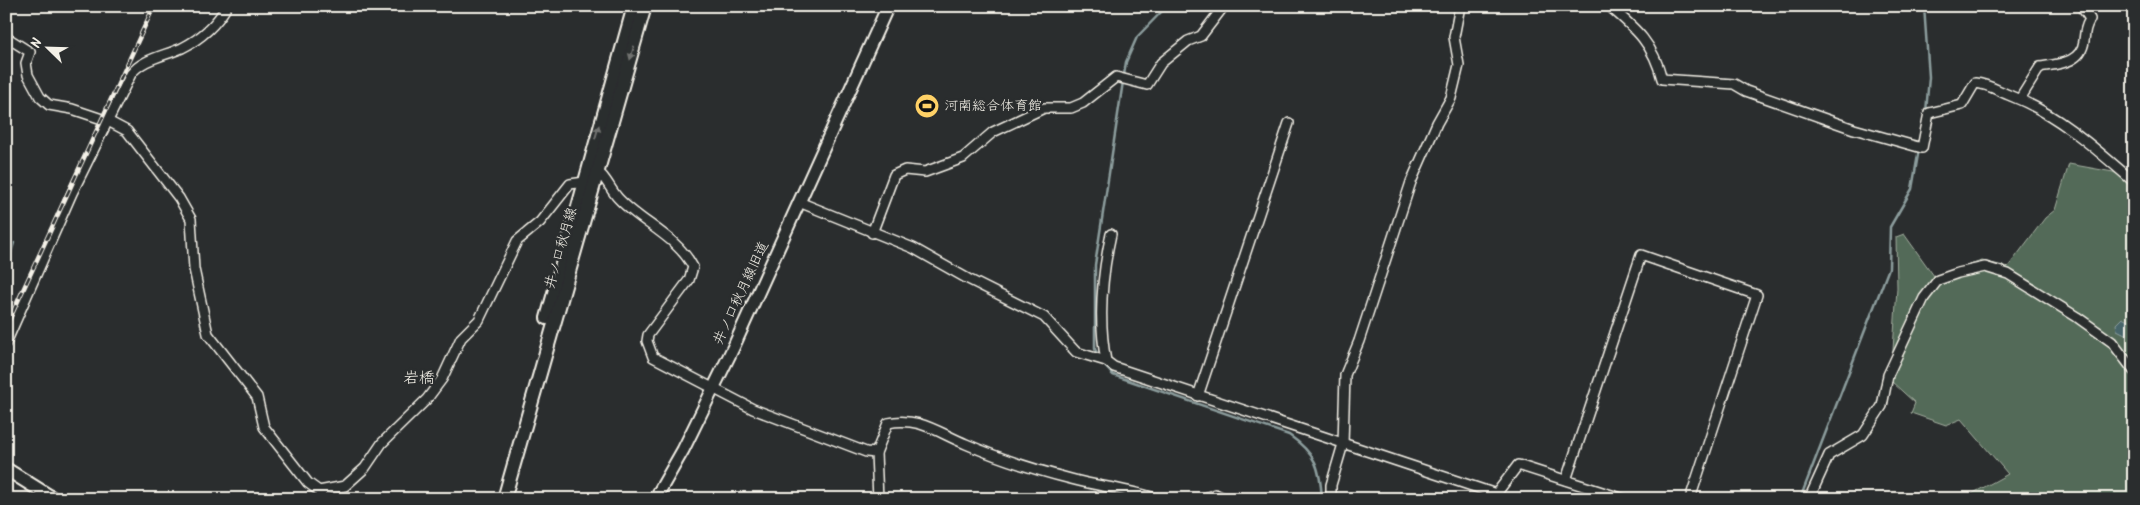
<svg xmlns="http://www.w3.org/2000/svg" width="2140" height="505" viewBox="0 0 2140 505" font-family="Kalam,'Klee One',sans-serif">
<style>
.green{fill:#536b58;stroke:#a4aea0}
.water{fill:#47656b;stroke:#8c9d9d}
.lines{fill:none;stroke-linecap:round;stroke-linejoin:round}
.stream{stroke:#8c9d9d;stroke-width:2.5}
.minor-casing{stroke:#f4f1e8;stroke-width:12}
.tertiary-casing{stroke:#f4f1e8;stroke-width:15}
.secondary-casing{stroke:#f4f1e8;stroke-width:16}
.minor{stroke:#2a2d2e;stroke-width:9}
.tertiary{stroke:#2a2d2e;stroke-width:11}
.secondary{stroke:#2a2d2e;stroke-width:12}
.rail-casing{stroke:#f4f1e8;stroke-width:4.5}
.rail{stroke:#2a2d2e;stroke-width:2.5;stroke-dasharray:8;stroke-linecap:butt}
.oneway{fill:#71726f}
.labels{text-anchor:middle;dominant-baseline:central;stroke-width:5;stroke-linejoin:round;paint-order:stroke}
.poi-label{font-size:14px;fill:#f4f1e8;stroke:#2a2d2e;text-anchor:start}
.street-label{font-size:14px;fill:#f4f1e8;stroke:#2a2d2e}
.quarter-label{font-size:16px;fill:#f4f1e8;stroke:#2a2d2e}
</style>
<rect width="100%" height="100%" fill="#2a2d2e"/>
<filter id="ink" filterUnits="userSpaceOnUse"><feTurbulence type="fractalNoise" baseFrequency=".02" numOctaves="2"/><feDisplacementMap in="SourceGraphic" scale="10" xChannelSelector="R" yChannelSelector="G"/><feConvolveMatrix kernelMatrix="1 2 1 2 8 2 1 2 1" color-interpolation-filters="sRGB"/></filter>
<g filter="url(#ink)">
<polygon class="green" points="2069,164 2113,172 2134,183 2134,499 1969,499 1968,496 2008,474 1961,419 1946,425 1911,413 1915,403 1891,381 1897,288 1896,237 1904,234 1934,276 1982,261 2008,267 2045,218 2055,210"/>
<polygon class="water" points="2122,318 2128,321 2127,335 2117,330 2116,324"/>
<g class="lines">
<g class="stream">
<polyline points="1924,6 1929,77 1926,112"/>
<polyline points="6,269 14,243"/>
<polyline points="1098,355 1095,349 1095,265 1126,62 1137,37 1167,6"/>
<path d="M1101,362L1113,375L1289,435C1316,454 1320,467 1322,499"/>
<polyline points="1800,499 1889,268 1890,227 1912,189 1919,149"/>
</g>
<defs>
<g id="minor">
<path d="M1609,6C1636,29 1653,43 1662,79L1734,84L1746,91L1854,129L1922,148L1929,113L1962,105L1975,83C1989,84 1998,91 2011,96C2058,114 2096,149 2134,182"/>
<polyline points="6,37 30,52 26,63 28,75 40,97 49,105 72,109 108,121 127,131 179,198 191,219 194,269 208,334 257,397 264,427 308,483 319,491 322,499"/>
<path d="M2020,99L2040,67C2057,64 2081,64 2084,41C2085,32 2085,28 2090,19L2083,9L2084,6"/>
<path d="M593,168C606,176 609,188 618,198C641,223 677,236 693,267L689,280L648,335L647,341L653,357L753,409L866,452L876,453"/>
<polyline points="799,202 913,248 968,279 1044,317 1076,352 1106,361"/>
<polyline points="872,233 894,175 905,170 925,172 963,158 993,132 1044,108 1071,108 1083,103 1116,77 1147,85 1161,63 1188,41 1201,36 1224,6"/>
<path d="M1111,234C1102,275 1098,320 1106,361L1114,367L1496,494L1518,465L1624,499"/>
<path d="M6,343L72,193L131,74C142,59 164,56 182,48C202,38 216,25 227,6"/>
<polyline points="1198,396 1289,123"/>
<polyline points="1566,480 1641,255 1757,295 1690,499"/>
<polyline points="319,491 345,486 365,468 382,443 427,399 442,379 461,338 479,320 517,241 540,222 570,184 585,182"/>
<path d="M878,499L876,453L888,423C918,416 939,433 966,444C996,457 1040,471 1071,479C1100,487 1129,489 1157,499"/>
<polyline points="1203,499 1215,494 1226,499"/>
<polyline points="1331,499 1331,485 1343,444 1345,375 1359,341 1411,182 1437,123 1451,98 1459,65 1454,37 1460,6"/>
<polyline points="1809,499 1829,455 1863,435 1882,406 1888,375 1924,298 1938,280 1958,273 1985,267 2008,274 2077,317 2112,342 2134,371"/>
</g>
<polyline id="tertiary" points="655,499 683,450 734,346 888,6"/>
<g id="secondary">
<polyline points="547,318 634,6"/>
<polyline points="6,469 54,499"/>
<polyline points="504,499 645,6"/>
</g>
</defs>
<use href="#minor" class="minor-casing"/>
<use href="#tertiary" class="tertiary-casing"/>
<use href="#secondary" class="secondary-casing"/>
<use href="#minor" class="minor"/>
<use href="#tertiary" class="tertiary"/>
<use href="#secondary" class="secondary"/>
<defs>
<polyline id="rail" points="6,327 154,6"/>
</defs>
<use href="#rail" class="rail-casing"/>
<use href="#rail" class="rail"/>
</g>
<defs><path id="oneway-solid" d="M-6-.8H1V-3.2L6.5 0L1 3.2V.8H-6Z" transform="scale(1.25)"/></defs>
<g class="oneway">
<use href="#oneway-solid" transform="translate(632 53) rotate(106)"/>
<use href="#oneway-solid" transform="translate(597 132) rotate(-74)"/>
</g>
</g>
<defs>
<symbol id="stadium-disc" viewBox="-11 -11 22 22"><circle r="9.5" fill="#ffd166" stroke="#2a2d2e"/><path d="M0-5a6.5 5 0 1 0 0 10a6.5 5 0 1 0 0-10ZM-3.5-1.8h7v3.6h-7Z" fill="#111"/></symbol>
</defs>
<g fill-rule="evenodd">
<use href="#stadium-disc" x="913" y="92" width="28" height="28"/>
</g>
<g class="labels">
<g class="poi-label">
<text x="944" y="106">河南総合体育館</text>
</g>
<g class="street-label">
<text transform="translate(561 248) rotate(-74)">井ノ口秋月線</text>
<text transform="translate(741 293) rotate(-65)">井ノ口秋月線旧道</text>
</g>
<g class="quarter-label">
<text x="419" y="378">岩橋</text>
</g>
</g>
<rect width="2140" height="505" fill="none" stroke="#2a2d2e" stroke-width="25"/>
<rect x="12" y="12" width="2115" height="480" fill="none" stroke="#f4f1e8" stroke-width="2" filter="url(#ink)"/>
<g transform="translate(48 48) rotate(293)" stroke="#2a2d2e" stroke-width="4" paint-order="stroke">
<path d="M0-4L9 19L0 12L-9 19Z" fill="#f4f1e8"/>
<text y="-8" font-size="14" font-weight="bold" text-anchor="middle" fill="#f4f1e8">N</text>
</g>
</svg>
